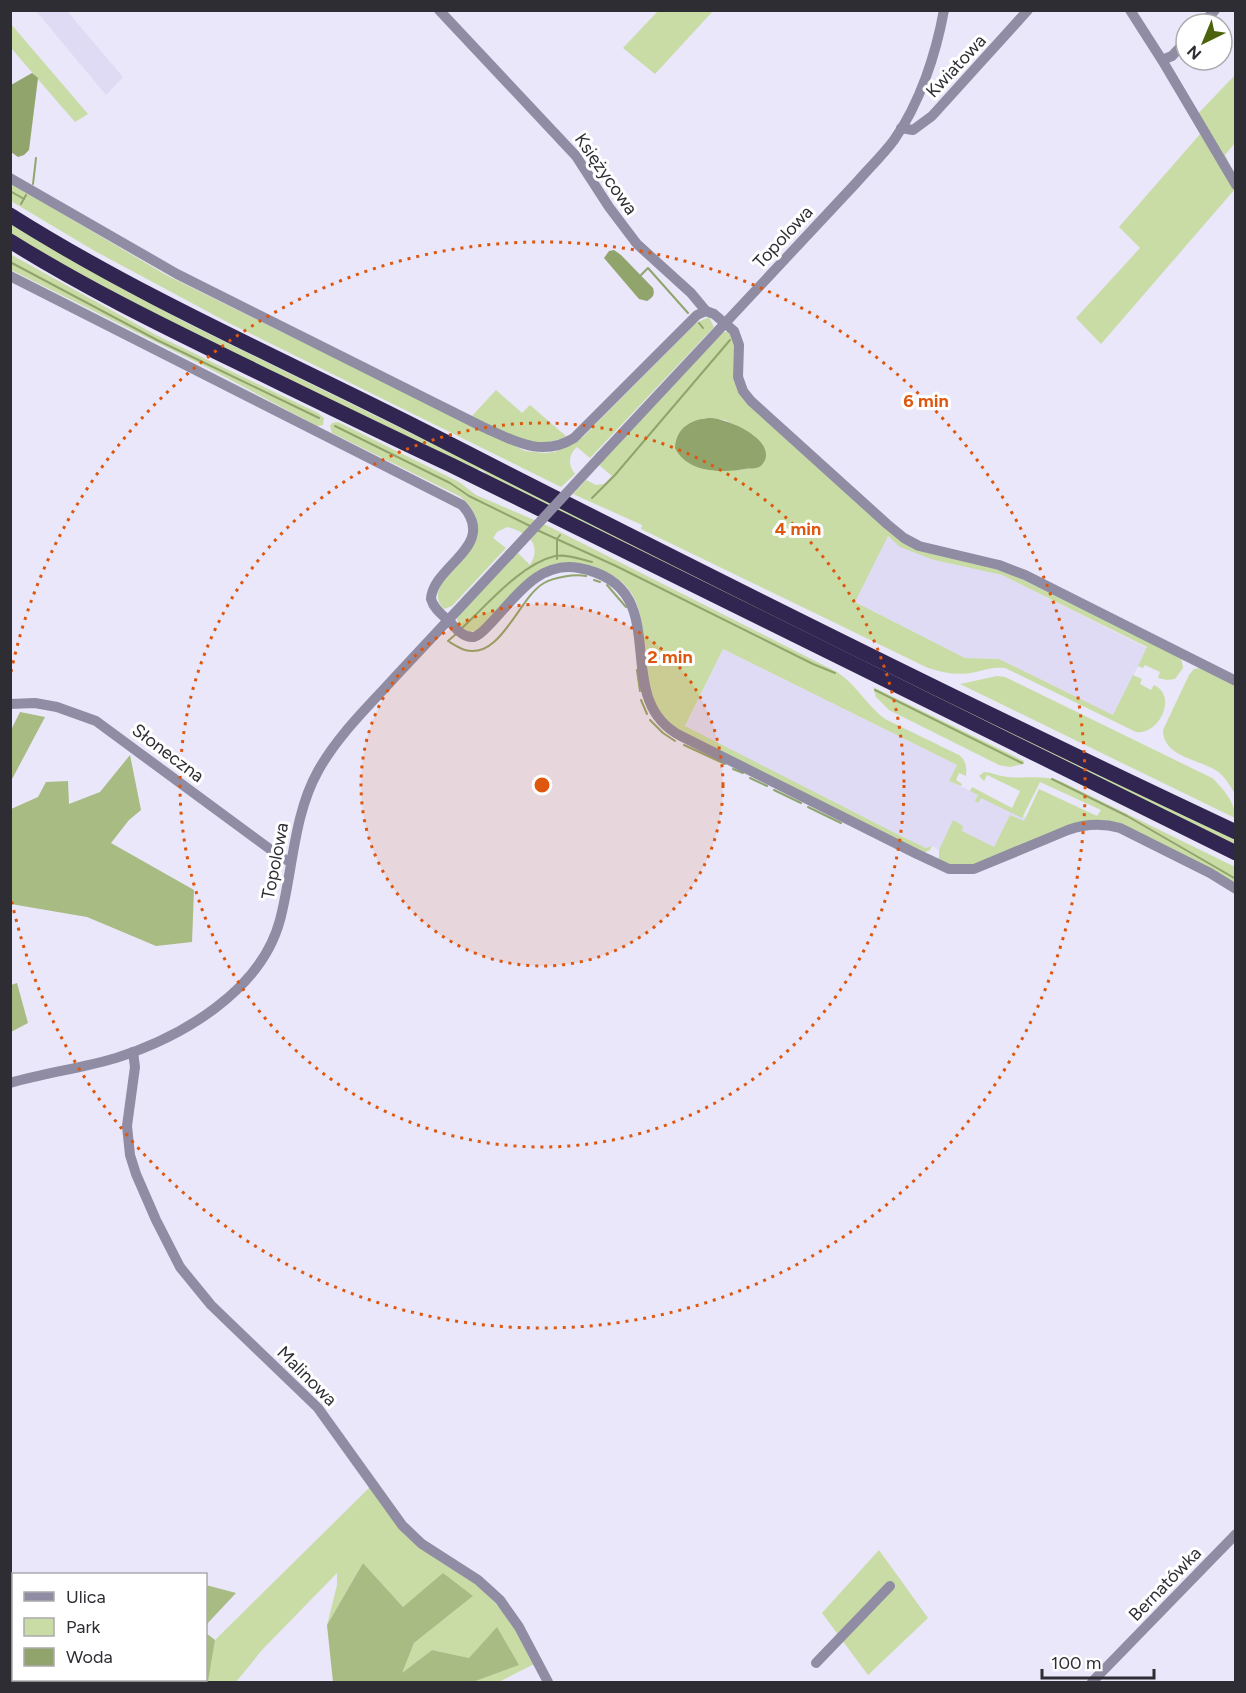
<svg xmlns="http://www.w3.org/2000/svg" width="1246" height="1693" viewBox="0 0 1246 1693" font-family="Figtree,sans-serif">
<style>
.built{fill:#dfdbf4}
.green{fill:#c9dca5;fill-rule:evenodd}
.forest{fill:#a8bb82}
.water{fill:#91a46c}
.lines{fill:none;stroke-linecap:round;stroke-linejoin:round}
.stream{stroke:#91a46c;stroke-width:2}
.minor{stroke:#8f8ca4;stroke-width:10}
.highway{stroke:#312552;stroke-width:15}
.minor-bridge{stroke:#8f8ca4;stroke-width:10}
.ring{fill:none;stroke:#df570e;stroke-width:3;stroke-dasharray:3 6}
.labels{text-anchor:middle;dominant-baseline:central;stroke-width:6;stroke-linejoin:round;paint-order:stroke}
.street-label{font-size:18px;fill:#2e2d34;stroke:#fff}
.centre{fill:#df570e;stroke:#fff;stroke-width:3}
.ring-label{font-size:18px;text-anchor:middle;font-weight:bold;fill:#df570e;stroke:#fff;stroke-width:6;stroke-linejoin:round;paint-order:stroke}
</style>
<rect width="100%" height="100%" fill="#e9e7f9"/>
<g class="built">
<polygon points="36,11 67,11 123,77 106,95"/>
<polygon points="887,536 934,560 1002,575 1147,648 1113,716 999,659 965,658 855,602"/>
<polygon points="723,649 957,765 950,781 1029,819 1017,844 939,856 939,850 932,846 926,848 899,835 685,727"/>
</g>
<g class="green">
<polygon points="658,11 713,11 655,74 623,48"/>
<polygon points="10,23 88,114 75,122 11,48"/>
<polygon points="1235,75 1235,143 1225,155 1235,176 1235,189 1101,344 1076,318 1140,248 1119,227 1201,133 1193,119"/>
<path d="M10,183L168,276L525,451L545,453L555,452L583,437L696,323L709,317L714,327L590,458L577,447C568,455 568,465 575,474L561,487L229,323L93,250L11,201Z"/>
<path d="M10,223L70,259L183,321L1235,838V845L484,476L485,472L479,469L477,473C321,395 160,323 11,234Z"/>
<polygon points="10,254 156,335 318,413 324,418 323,425 317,426 208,368 11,270"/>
<path d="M723,332H728L735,340L733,378L892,532L1005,571L1181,657L1183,668L1175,679L1167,680L1158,678L1160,672L1145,665L1143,668L1138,666L1147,647L1002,575L934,560L900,547L888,536L855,602L965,658L999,659L1113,715L1133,675L1142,679L1140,684L1151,690L1154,685C1178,696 1159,735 1136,732L1005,668C993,667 988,669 976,672C959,676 944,673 928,668L641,529L642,525L573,494L586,480L596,485L604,484L612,476L599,465ZM703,418L725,420L755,436L759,467L739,470H706Z"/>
<path d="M496,390L522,413L530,405L567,437C556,440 546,444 534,443C513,442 490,425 472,416Z"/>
<path d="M338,422L459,482L476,495L546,525L837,672C856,684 867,706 885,719L959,755C966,760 967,768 966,776L959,773L956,780L962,784L961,786L949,781L957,765L723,649L685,726L899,835L926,848L932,846L930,850L923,853L678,732C666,722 657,711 651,696C634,649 661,587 594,568C581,564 567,562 554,564C535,567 494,615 478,630L469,632L459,626L457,619L461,611L518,553L530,565C543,544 527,532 507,527L497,532L493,538L506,548L452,606L444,609C412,577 518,550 461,497L332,433L330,426L332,423Z"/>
<path d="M1201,668L1235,685V794C1230,785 1225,777 1217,771C1199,759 1163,757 1163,730L1189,675L1194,669Z"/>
<path d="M997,676L1005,677L1212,778C1223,788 1236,804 1235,818L960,684Z"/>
<polygon points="873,687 1024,761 1024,764 1009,767 999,765 889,710 876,697"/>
<path d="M984,772C991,772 995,775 1002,776C1022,780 1041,774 1060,781L1235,867V886L1097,821L978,864L957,867L939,860V850L953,820L963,826L962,831L994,847L1010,815L1024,821L1039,789L1097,816L1101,810L1040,782L1022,818L981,798L978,803L975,801L978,795L970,791L972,787L1012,808L1020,791L987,775L984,781L979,776Z"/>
<polygon points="370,1487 390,1516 480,1587 508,1616 534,1664 499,1682 473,1682 519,1664 469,1658 432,1650 401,1674 414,1643 473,1596 403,1607 363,1563 327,1625 337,1585 337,1573 262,1650 236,1682 208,1682 215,1640"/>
<polygon points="879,1550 928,1618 868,1675 822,1613"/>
</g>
<g class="forest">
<polygon points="20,712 45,717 11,781 11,730"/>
<polygon points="130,755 141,810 129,820 111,843 194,890 192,942 156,946 87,917 11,904 11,809 38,797 46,782 68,781 69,804 100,792"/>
<polygon points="17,983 28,1023 11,1032 11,985"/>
<polygon points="363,1563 403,1607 443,1573 473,1596 414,1643 402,1673 432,1650 469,1658 497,1627 519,1665 473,1682 333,1682 327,1625"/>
<polygon points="206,1585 236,1593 206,1625"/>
<polygon points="206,1633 215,1640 208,1682 131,1682 133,1680 206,1680"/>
</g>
<g class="water">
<polygon points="32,73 38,78 29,150 24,155 18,157 11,152 11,85"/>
<path d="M614,250L621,255L653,288C655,295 653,297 647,301L639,299L604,258L609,251Z"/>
<path d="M712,418C728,420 767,435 766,456C766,459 763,465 759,467C756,469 749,468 745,469C722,473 687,473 675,448C676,427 693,418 712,418Z"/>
</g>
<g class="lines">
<g class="stream">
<polyline points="33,184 36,158"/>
<polyline points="10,191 24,199"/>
<polyline points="21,204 26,195"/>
<polyline points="10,262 157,340 319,418"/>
<polyline points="641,275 648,268 688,313"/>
<polyline points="699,323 703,328"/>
<polyline points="335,426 450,483 469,496 530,526"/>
<polyline points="592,498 615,475 730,340"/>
<polyline points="537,530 616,566 813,664 835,673"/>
<polyline points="557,559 557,539 560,535"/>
<polyline points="594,580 600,582"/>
<polyline points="607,585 626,607"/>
<path d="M462,628C487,605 521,564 555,556C567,554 580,559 592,562"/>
<path d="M456,634L448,641C453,644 459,648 465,650C501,660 519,597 544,583C555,577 574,574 586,576"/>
<polyline points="637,670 640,691"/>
<polyline points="875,690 1022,763"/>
<polyline points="641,700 647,714"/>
<polyline points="650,720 663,733 675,741"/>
<polyline points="684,745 725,764"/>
<polyline points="733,769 743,773"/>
<polyline points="750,778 767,786"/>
<polyline points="1052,779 1127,816 1236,879"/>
<polyline points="774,790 801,803"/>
<polyline points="808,807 841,823"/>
</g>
<g class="minor">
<polyline points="439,10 576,156 609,207 637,244 691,293 706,311 714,314 734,331 739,345 738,377 743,391 751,401 887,524 904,538 919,546 999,565 1025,575 1236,681"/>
<polyline points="1130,10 1162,60 1236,185"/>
<polyline points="1202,24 1215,10"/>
<polyline points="1162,60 1172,56 1186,41"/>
<polyline points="901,128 913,130 932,116 1028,10"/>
<path d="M10,178L177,274L483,427C514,441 542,458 574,438L697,315L706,311"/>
<path d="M10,276L462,505C499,546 433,565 431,599C434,610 444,616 451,623C457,630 464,638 474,637C481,635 486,628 491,623C515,598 539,560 579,568C680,587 606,697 681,736L917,854L949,869H974L1068,830C1085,824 1102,823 1120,828L1210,873L1236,889"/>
<path d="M600,457L857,182C869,168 883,155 894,140C920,103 936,54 944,10"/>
<polyline points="10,704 35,703 57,707 96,721 282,858 291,862"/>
<polyline points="133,1052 135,1067 127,1126 130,1155 136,1174 156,1220 180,1267 211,1305 318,1408 402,1525 422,1544 478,1580 500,1600 519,1627 548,1682"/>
<path d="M10,1083C45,1073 82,1068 116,1058C182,1037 261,991 280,920C293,871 293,816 318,771C338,735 368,707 395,677C433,636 472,595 510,554"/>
<polyline points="816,1663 890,1586"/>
<polyline points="1092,1682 1236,1534"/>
</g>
<g class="highway">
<path d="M10,215C143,299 287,361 426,432C694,569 963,704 1236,832"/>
<path d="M10,241C82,286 157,323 233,360C305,395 378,431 451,465L1236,853"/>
</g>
<polyline class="minor-bridge" points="510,554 600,457"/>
</g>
<circle cx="542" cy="785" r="181" fill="#df570e" fill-opacity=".12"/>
<g class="ring">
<circle cx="542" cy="785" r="181"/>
<circle cx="542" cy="785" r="362"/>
<path d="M11 672A543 543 0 1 1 11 898"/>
</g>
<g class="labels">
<g class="street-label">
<text transform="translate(956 66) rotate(-47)">Kwiatowa</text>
<text transform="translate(606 174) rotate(55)">Księżycowa</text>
<text transform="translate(783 237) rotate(-47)">Topolowa</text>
<text transform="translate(168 753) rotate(37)">Słoneczna</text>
<text transform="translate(275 861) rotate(-79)">Topolowa</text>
<text transform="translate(307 1376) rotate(45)">Malinowa</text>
<text transform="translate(1165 1584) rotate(-46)">Bernatówka</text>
</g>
</g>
<circle cx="542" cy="785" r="9" class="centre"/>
<g class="ring-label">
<text x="926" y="407">6 min</text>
<text x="798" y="535">4 min</text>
<text x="670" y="663">2 min</text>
</g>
<rect width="1246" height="1693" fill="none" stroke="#2e2d34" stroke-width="24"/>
<rect x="12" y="1573" width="195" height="108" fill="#ffffff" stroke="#ababae" stroke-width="1.5"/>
<rect x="24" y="1592" width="30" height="9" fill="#8f8ca4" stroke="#ababae" stroke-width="1.5"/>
<text x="66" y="1603" font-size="18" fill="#2e2d34">Ulica</text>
<rect x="24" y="1618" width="30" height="18" fill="#c9dca5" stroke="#ababae" stroke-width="1.5"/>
<text x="66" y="1633" font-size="18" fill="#2e2d34">Park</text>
<rect x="24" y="1648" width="30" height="18" fill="#91a46c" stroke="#ababae" stroke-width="1.5"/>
<text x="66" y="1663" font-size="18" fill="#2e2d34">Woda</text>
<g transform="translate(1204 42) rotate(223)"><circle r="28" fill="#ffffff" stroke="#ababae" stroke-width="1.5"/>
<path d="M0-4.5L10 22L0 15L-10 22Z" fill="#4d620d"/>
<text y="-9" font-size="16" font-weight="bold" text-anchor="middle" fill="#2e2d34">N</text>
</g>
<path d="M1042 1669v9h112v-9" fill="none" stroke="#2e2d34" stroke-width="3"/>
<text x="1051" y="1669" font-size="18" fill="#2e2d34" stroke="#ffffff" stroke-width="4.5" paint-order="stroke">100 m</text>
</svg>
